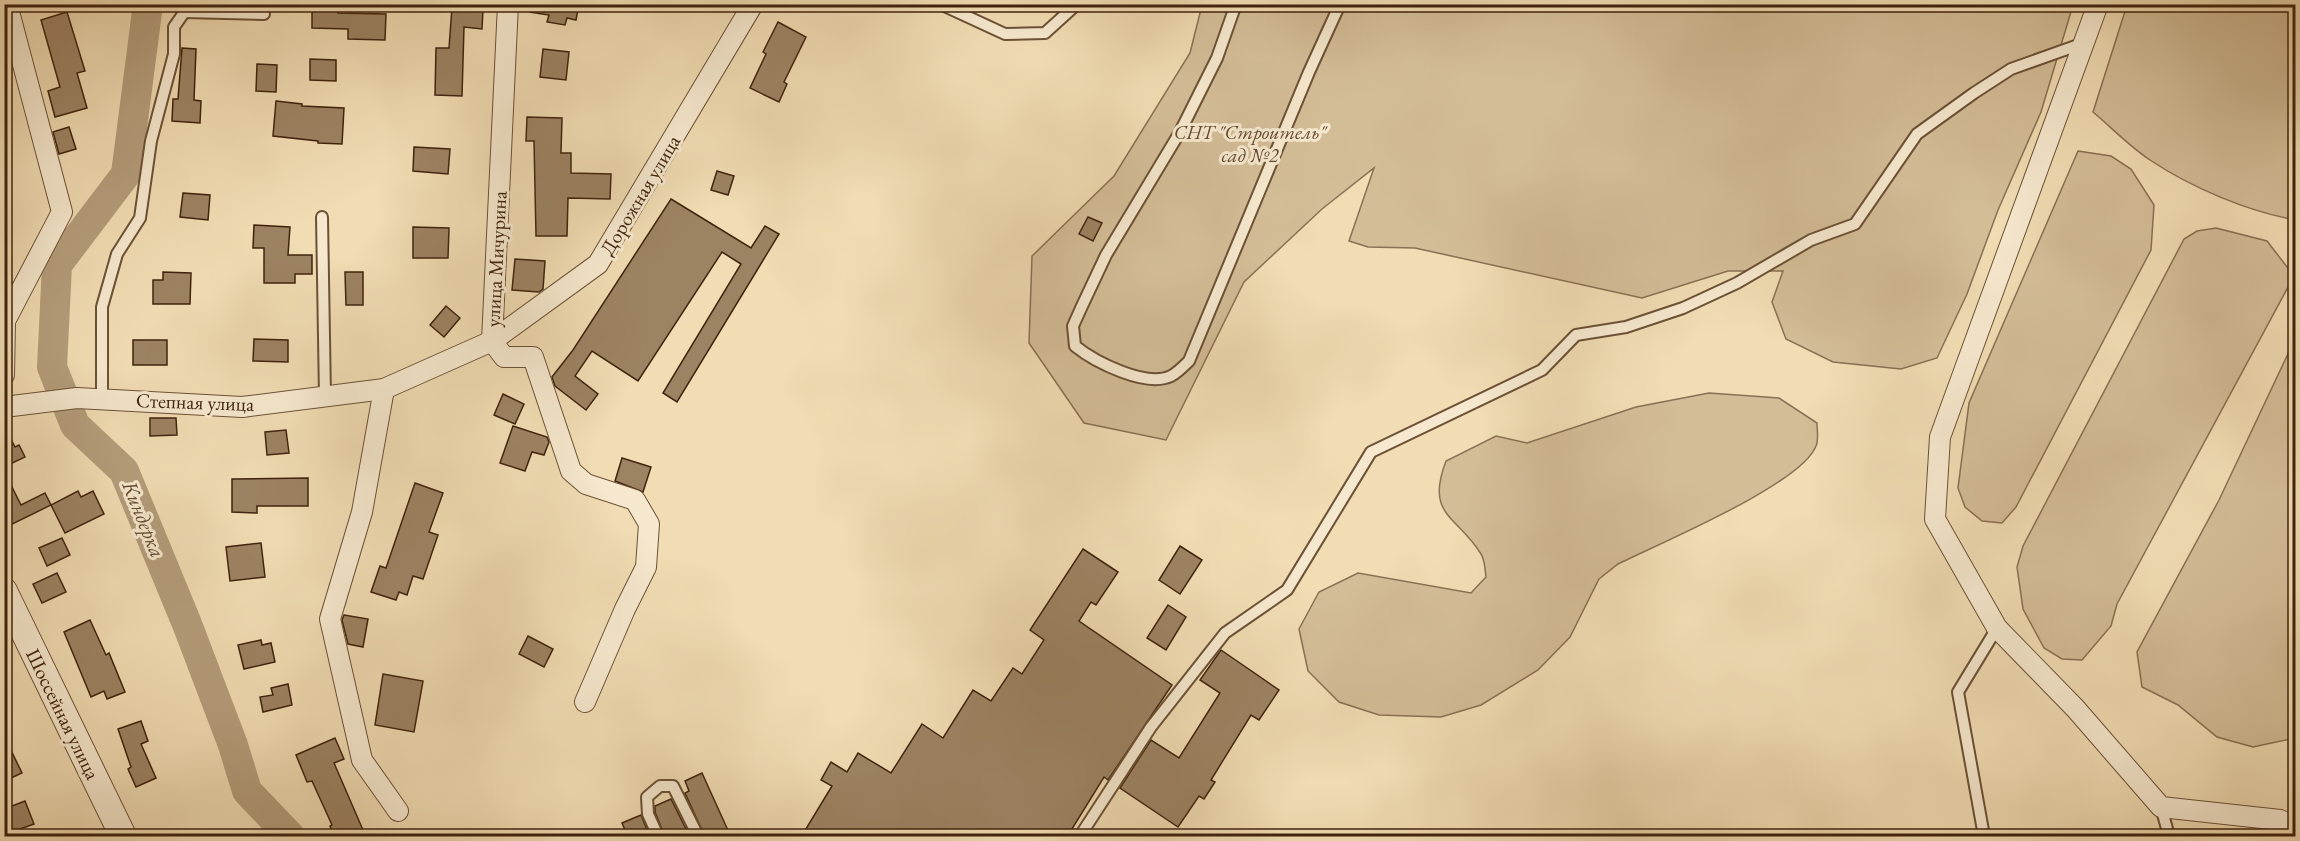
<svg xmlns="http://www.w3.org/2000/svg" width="2300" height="841" viewBox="0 0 2300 841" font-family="'EB Garamond',serif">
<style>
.green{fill:#d3bd97;stroke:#897052;stroke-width:1.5}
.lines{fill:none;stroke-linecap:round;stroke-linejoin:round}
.river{stroke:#b49d7b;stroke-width:30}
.building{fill:#9c8363;stroke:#3f230d;stroke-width:1.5}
.service-casing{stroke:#6c5136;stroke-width:14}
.minor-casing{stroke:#6c5136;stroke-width:22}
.tertiary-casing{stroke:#6c5136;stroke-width:28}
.service{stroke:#f6e8ce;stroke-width:10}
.minor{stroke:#f6e8ce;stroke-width:20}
.tertiary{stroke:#f6e8ce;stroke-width:26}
.labels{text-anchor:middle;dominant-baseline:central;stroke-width:6;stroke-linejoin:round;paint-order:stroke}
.park-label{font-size:20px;font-style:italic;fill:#644a30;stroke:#f6e8ce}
.street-label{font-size:20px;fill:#3f230d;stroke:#f6e8ce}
.water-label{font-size:21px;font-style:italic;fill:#62482e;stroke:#f6e8ce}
</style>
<rect width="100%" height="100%" fill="#f1dcb3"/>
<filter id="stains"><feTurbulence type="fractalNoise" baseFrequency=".00333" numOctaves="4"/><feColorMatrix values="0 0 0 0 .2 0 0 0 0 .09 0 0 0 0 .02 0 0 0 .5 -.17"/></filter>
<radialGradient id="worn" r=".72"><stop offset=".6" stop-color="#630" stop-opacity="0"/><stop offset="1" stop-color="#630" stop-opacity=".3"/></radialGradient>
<g class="green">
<polygon points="1202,5 2073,5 2041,112 1998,210 1967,294 1937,358 1901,369 1833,362 1786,339 1772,302 1783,271 1728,271 1642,298 1415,248 1368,247 1349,241 1374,168 1322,209 1244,282 1166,440 1084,423 1029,343 1032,256 1114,176 1190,53"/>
<path d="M2127,5H2295V220C2247,211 2192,188 2150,160C2130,147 2112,128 2093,112Z"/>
<polygon points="2078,151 2111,156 2131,169 2154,205 2151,250 2016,507 2002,523 1982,521 1965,507 1958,488 1969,403"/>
<polygon points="2216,228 2267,241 2294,276 2117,604 2111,626 2082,660 2062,659 2044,648 2023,609 2017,567 2023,546 2184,239 2197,231"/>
<polygon points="2295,339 2295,738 2253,747 2217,737 2178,705 2142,687 2137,652 2219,500"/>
<path d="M1709,393L1779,398L1817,423C1817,430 1819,440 1816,446C1802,484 1658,544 1618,564L1599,579L1570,637L1538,670L1481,705L1441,717L1379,715L1339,702L1308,671L1299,629L1319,592L1358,573L1471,593L1486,577C1485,570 1485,560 1481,554C1457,515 1425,516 1446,461L1496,436L1527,443L1636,407Z"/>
</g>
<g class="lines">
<polyline class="river" points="148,4 126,174 57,265 52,367 75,425 124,471 187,624 233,745 247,791 290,836"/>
</g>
<g class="building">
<polygon points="531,4 579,4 576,20 567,18 565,25 547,22 549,15 530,12"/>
<polygon points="312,7 338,8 338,13 386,14 385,40 348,39 348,29 312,28"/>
<polygon points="452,7 483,9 482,29 464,27 462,96 435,95 436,48 449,48"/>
<polygon points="67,12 85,71 77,73 87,108 55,117 48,91 60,87 41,20"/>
<polygon points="778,22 806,37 784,82 787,84 779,102 750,88 766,54 763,52"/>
<polygon points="182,48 196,49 194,100 201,101 200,123 172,121 173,99 178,99"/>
<polygon points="543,49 569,52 566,80 540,77"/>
<polygon points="310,59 336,60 336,81 310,80"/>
<polygon points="257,64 277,65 276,92 256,91"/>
<polygon points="276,101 302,104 302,106 344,108 342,144 318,143 318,141 273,136"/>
<polygon points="527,117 562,118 561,153 571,153 571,173 611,174 610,199 568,198 567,236 536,236 534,141 526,141"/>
<polygon points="69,127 76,149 59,154 53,132"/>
<polygon points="414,147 450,149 448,174 413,171"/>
<polygon points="717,171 734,176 728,195 711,190"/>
<polygon points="183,193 210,195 208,220 180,217"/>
<polygon points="671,199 751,248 765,226 779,234 677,402 663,393 741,264 722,252 638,381 592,351 575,376 598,394 586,410 555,386 552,377 573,350"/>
<polygon points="1088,217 1102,223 1093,241 1079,234"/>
<polygon points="254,225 290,227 288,255 312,255 312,274 295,274 295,283 264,283 264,248 253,248"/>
<polygon points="413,227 449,228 448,258 413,258"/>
<polygon points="515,259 545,261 543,289 539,292 512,290"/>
<polygon points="163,272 191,273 190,304 153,304 153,280 163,280"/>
<polygon points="345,272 363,272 363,305 346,305"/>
<polygon points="446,306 460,318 444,337 430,325"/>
<polygon points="254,339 288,340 288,362 253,361"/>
<rect x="133" y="340" width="34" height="25"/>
<polygon points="503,394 524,404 515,424 494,415"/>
<polygon points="150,418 176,418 177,435 150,436"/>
<polygon points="4,425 15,447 19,445 25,457 4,467"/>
<polygon points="513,426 547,437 549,442 544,455 532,452 525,471 500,463"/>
<polygon points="286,430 289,453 267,455 265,432"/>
<polygon points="622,458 651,467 643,492 615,481"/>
<polygon points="4,471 21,505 45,493 51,505 4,528"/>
<polygon points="308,478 308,506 257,506 257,513 232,512 232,479"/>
<polygon points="415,483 443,493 429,532 438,535 423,579 413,576 407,595 399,592 396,600 371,592 380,566 386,568"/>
<polygon points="78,491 81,497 93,491 104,514 65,533 51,505"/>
<polygon points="62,538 70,555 47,566 39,548"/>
<polygon points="261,543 265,577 230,581 226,547"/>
<polygon points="1180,546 1202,560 1180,594 1159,580"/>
<polygon points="1083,549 1118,572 1096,605 1091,602 1079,621 1172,685 1108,780 1104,777 1067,837 801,837 832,786 821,780 831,762 847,772 858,753 891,773 922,724 943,738 973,690 991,701 1013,668 1022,674 1044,640 1030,630"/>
<polygon points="57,573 66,592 42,603 33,584"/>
<polygon points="1168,605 1186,617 1166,650 1147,638"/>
<polygon points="344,615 368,619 363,647 348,644 342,620"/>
<polygon points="90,620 106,655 109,653 125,692 107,699 104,691 91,697 64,632"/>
<polygon points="528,636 553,649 544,667 519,654"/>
<polygon points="261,640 262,645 271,643 275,662 244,669 238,645"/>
<polygon points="1221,650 1279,690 1259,720 1251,715 1211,780 1215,782 1204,799 1199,796 1178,827 1120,788 1151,740 1179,758 1220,693 1200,680"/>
<polygon points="383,674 423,681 414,732 375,725"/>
<polygon points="288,684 292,705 263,712 260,697 273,695 271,688"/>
<polygon points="141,721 148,741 141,744 156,778 136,787 128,769 131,767 118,729"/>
<polygon points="4,736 22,773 9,779 4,770"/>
<polygon points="335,738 344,759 334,763 366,837 334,837 330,826 332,825 312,781 307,782 296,755"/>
<polygon points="702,773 731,837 705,837 685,793 689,791 685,781"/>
<polygon points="671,799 690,837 665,837 655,812 655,806"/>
<polygon points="25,801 34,824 4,835 4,809"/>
<polygon points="641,815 650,837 628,837 622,823"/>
</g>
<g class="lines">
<defs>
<g id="service">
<polyline points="940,4 1005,34 1045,33 1077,4"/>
<path d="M1236,4L1217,58L1180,132L1106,255L1082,306L1073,326L1075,346C1095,362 1146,388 1171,376C1177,373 1184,366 1189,361L1309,72L1340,4"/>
<polyline points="184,12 264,14"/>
<polyline points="322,217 325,397"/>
<polyline points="102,399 102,307 117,254 140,218 151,141 174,54 174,27 190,4"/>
<polyline points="2161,807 2169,836"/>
<polyline points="658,836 648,814 647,797 660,786 673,786 698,836"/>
<polyline points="1080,836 1151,727 1225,633 1287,590 1371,452 1542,370 1576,335 1626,327 1683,308 1737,283 1811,240 1855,224 1917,134 1974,93 2011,69 2084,43"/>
<polyline points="1984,836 1958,692 1997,628"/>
</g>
<g id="minor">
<polyline points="508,4 492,341 504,357 533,357 571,471 586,484 635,500 649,524 646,567 625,609 585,702"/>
<polyline points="2098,4 1940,437 1935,519 1997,628 2075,708 2161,807 2280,820 2296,827"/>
<polyline points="4,375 5,321 62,212 7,4"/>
<polyline points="384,389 362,512 330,619 362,760 398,811"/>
<polyline points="4,407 77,398 242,407 384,389 492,341 598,264 753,4"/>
</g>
<polyline id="tertiary" points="4,591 123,836"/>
</defs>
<use href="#service" class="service-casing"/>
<use href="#minor" class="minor-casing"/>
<use href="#tertiary" class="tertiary-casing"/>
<use href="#service" class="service"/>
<use href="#minor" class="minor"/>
<use href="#tertiary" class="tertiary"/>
</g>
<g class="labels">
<g class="park-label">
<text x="1250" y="132">СНТ "Строитель"<tspan x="1250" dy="23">сад №2</tspan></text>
</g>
<g class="street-label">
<text transform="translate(640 195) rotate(-59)">Дорожная улица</text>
<text transform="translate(496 259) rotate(-87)">улица Мичурина</text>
<text transform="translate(195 402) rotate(2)">Степная улица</text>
<text transform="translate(63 714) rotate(64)">Шоссейная улица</text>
</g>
<g class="water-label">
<text transform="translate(144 519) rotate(68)">Киндерка</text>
</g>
</g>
<rect width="2300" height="841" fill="none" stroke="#f1dcb3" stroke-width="24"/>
<rect x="6" y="6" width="2288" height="829" fill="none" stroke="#3f230d" stroke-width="3"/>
<rect x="12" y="12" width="2276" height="817" fill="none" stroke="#3f230d" stroke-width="1.5"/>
<rect width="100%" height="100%" filter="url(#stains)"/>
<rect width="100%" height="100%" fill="url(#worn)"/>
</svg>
